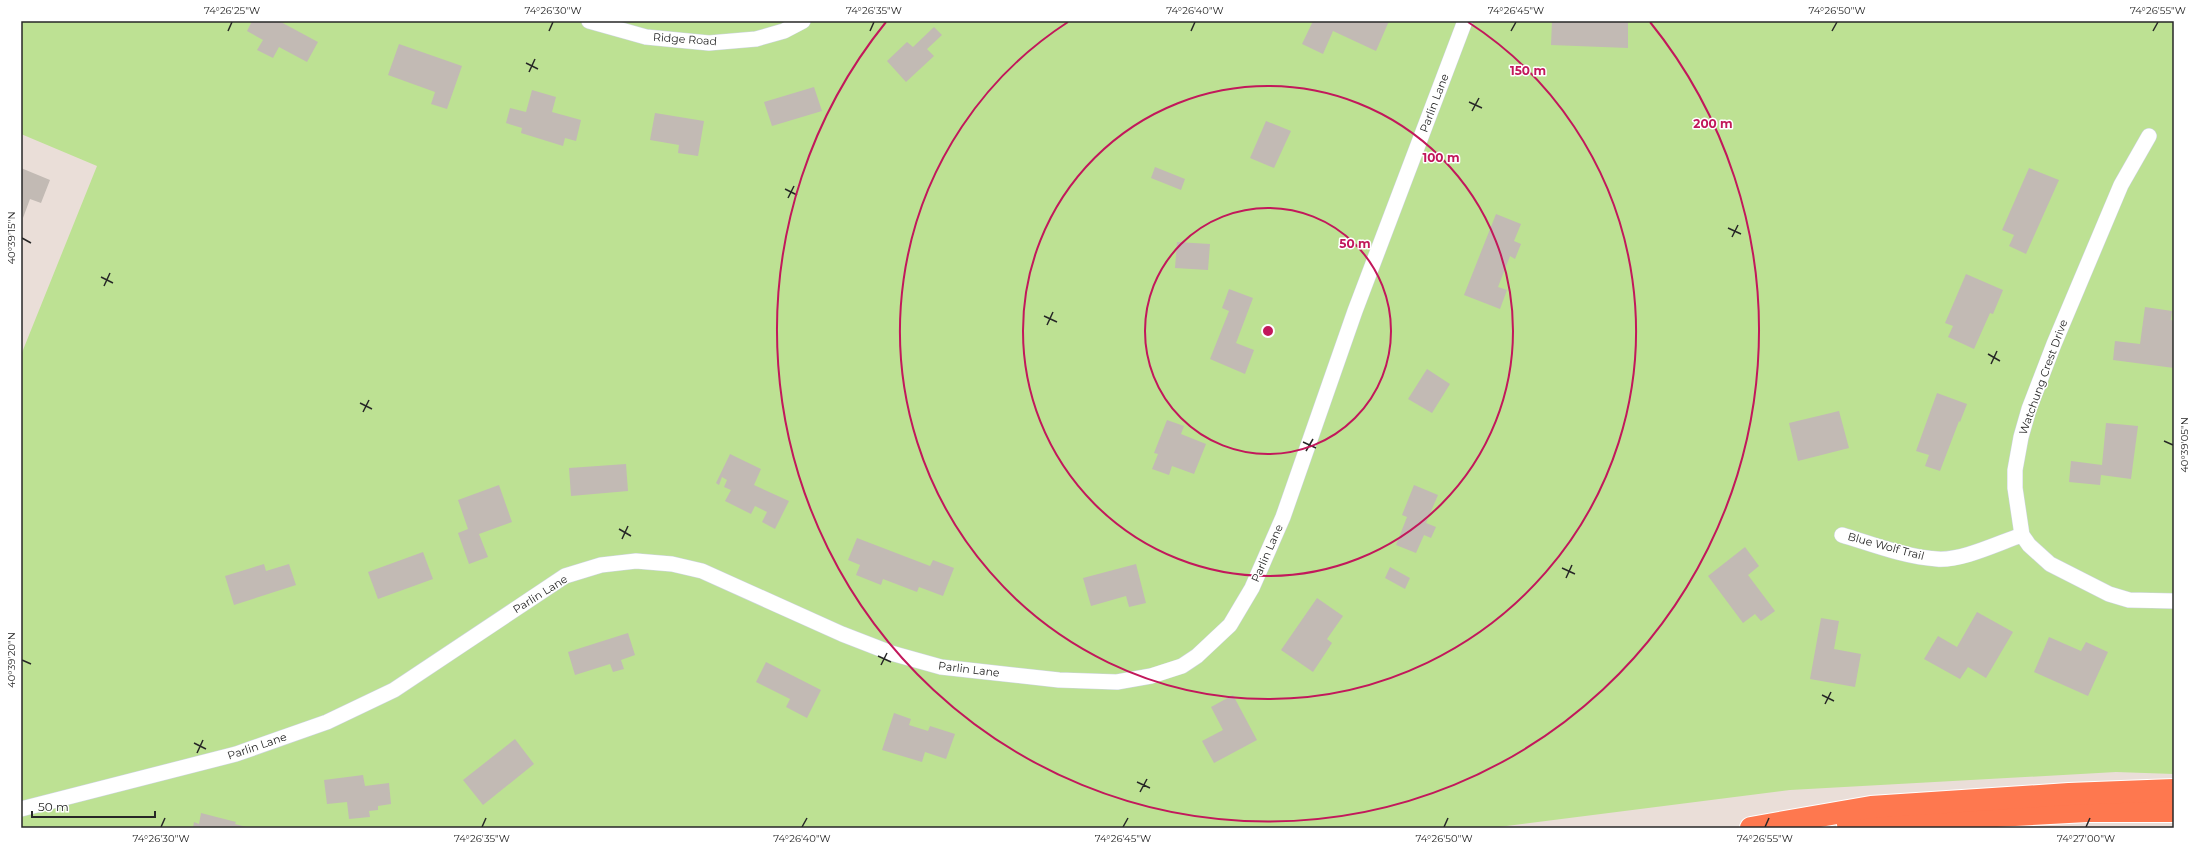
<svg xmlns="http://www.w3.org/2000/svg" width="2195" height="849" viewBox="0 0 2195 849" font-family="Montserrat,sans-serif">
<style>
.green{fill:#bde193}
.building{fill:#c2bab4}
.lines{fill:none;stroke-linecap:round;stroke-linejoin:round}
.minor-casing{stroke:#cdd5e0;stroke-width:16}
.motorway-casing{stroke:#fff;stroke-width:24}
.minor{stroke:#fff;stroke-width:15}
.motorway{stroke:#fe784f;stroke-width:22}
.ticks{fill:none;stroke:#272727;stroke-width:1.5}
.ring{fill:none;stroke:#c2185b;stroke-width:2}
.labels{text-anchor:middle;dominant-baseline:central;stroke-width:3;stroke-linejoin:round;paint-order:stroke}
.street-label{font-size:11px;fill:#272727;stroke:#fff}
.centre{fill:#c2185b;stroke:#fff;stroke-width:2}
.ring-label{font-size:12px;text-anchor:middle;font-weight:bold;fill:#c2185b;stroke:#fff;stroke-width:3;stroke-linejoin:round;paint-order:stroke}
.neatline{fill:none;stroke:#272727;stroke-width:1.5}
.ticks-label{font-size:10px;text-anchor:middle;fill:#272727}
</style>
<rect width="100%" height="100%" fill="#eaded8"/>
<polygon class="green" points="21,21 2174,21 2174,774 2116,772 1790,790 1491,828 21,828 21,355 97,166 21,134"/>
<g class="building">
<polygon points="252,21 279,21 318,42 307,62 279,47 273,58 257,50 263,40 247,31"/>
<polygon points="1313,21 1389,21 1376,51 1333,31 1323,54 1302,44"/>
<polygon points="1552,21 1628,21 1628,48 1551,45"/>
<polygon points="934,27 942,35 927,49 934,56 906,82 887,61 907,42 913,47"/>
<polygon points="399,44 462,66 447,109 431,104 435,92 388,75"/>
<polygon points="814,87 822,111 772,126 764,102"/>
<polygon points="532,90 556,97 552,112 581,120 576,141 565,138 563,146 521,133 522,128 506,123 510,108 526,112"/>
<polygon points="655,113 704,121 698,156 678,153 679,145 650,140"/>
<polygon points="1266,121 1291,131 1274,168 1250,158"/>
<polygon points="1155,167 1185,179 1181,190 1151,178"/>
<polygon points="21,168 50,180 41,203 30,199 23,218"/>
<polygon points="2029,168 2059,180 2026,254 2009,246 2014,235 2002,230"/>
<polygon points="1496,214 1521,224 1514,241 1521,244 1515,259 1510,256 1498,287 1507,290 1500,309 1464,295"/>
<polygon points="1177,242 1210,244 1208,270 1175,268"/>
<polygon points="1966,274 2003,290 1993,314 1990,313 1974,349 1948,337 1953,326 1945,323"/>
<polygon points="1229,289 1253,298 1236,343 1254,350 1245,374 1210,359 1229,311 1222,308"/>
<polygon points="2145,307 2172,311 2171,320 2174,321 2174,368 2113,360 2115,341 2140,344"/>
<polygon points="1427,369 1450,384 1432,413 1408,399"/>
<polygon points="1937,393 1967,404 1960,422 1959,421 1940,471 1925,466 1929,455 1916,451"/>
<polygon points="1839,411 1849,448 1798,461 1789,423"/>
<polygon points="1167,420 1184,426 1181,434 1206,444 1194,474 1172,466 1169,475 1152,469 1158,454 1154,453"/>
<polygon points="2106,423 2138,426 2131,479 2101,475 2100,485 2069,482 2071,461 2102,465"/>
<polygon points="730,454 761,469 754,485 789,501 775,529 762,522 767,512 755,506 751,514 725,501 731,490 724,487 727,480 722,477 719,485 716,483"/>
<polygon points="626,464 628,491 571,496 569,468"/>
<polygon points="499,485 512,522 479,534 488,557 469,564 458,533 468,529 458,500"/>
<polygon points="1414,485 1438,495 1426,523 1436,527 1431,538 1424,535 1416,553 1396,545 1407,517 1402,515"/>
<polygon points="857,538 930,566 933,560 954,568 943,596 919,587 917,592 883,579 881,585 856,575 860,565 848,560"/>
<polygon points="1745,547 1759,566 1748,575 1775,611 1761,621 1755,614 1743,623 1708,576"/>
<polygon points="423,552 433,579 378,599 368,572"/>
<polygon points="264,564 266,571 289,564 296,585 234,605 225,576"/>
<polygon points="1136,564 1146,603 1129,607 1126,596 1091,606 1083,578"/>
<polygon points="1390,567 1410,578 1405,589 1385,578"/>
<polygon points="1317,598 1343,616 1327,639 1332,643 1313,672 1281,650"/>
<polygon points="1977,612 2013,632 1986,678 1968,667 1960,679 1924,659 1938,636 1957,647"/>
<polygon points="1821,618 1839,621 1834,649 1861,654 1855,687 1810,679"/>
<polygon points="628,633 635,655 621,660 624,669 613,672 610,664 575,675 568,652"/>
<polygon points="2049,637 2081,651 2086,642 2108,652 2088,696 2034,672"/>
<polygon points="766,662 821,690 807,718 786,707 790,699 756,682"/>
<polygon points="1233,695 1257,740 1214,763 1202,741 1223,730 1211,707"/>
<polygon points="894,713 911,719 909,725 928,731 930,726 955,734 946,759 925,752 922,762 882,750"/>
<polygon points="515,739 534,764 483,805 463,780"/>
<polygon points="363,775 365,786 389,783 391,804 378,806 378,810 369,811 370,817 349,819 347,802 327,804 324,780"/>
<polygon points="201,813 236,822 235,824 250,828 193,828 194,822 199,824"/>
</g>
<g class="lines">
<defs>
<g id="minor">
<polyline points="589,21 646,37 709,43 756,39 784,31 803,21"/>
<polyline points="2149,136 2121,185 2054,344 2029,409 2021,437 2015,470 2015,488 2022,535 2029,545 2050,564 2109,594 2129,600 2174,601"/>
<path d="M1842,535C1872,544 1905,557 1937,559C1962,561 1998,543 2022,535"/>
<polyline points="21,809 236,754 327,722 394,690 565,576 601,565 636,561 672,564 702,571 842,634 891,653 941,667 1059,680 1117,682 1151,676 1182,666 1197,656 1230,625 1252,588 1283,517 1355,311 1465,21"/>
</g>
<g id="motorway">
<polyline points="1848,824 2087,811 2174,811"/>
<polyline points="1751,828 1871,807 2069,794 2174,790"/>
</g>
</defs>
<use href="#minor" class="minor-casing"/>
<use href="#motorway" class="motorway-casing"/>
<use href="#minor" class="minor"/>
<use href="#motorway" class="motorway"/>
</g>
<path class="ticks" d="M228,31L232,22M549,31L553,22M870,31L874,22M1191,31L1195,22M1511,31L1516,22M1832,31L1837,22M2153,31L2158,22M526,63L538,69M529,72L535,59M1469,102L1482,108M1472,111L1479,98M785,189L797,195M788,198L794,186M1728,228L1741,234M1732,237L1738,225M22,238L31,243M101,277L113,283M104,286L110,273M1044,316L1057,322M1047,325L1053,312M1988,354L2000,361M1991,364L1997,351M360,403L372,409M363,412L369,400M2164,441L2173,445M1303,442L1316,448M1306,451L1313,439M619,529L631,536M622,539L628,526M1562,568L1575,574M1566,578L1572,565M878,656L891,662M22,660L31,664M881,665L887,653M1822,695L1834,701M1825,704L1831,692M194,743L206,749M197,753L203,740M1137,782L1150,788M1140,792L1147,779M161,827L165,818M482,827L486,818M802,827L807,818M1123,827L1128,818M1444,827L1448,818M1765,827L1769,818M2086,827L2090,818"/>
<g class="ring">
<circle cx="1268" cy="331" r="123"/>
<circle cx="1268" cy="331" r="245"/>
<path d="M1468 22A368 368 0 1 1 1068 22"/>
<path d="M1650 22A491 491 0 1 1 886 22"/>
</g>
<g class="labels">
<g class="street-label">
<text transform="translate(685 39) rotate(4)">Ridge Road</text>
<text transform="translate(1434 103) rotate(-69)">Parlin Lane</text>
<text transform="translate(2043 377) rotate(-70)">Watchung Crest Drive</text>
<text transform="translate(1886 546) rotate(15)">Blue Wolf Trail</text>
<text transform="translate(1267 553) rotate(-66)">Parlin Lane</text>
<text transform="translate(540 594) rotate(-32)">Parlin Lane</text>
<text transform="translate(969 669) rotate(7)">Parlin Lane</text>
<text transform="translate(257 746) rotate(-19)">Parlin Lane</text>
</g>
</g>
<circle cx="1268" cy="331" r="6" class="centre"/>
<g class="ring-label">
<text x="1528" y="75">150 m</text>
<text x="1713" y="128">200 m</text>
<text x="1441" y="162">100 m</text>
<text x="1355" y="248">50 m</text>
</g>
<rect width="2195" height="849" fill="none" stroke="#ffffff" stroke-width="44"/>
<path d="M32 811v6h123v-6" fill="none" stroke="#272727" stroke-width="2"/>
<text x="38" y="811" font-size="12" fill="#272727" stroke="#ffffff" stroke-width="3" paint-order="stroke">50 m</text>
<rect x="22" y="22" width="2151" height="805" class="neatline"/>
<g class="ticks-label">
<text x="232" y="14">74°26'25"W</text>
<text x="553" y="14">74°26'30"W</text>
<text x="874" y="14">74°26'35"W</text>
<text x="1195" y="14">74°26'40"W</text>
<text x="1516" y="14">74°26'45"W</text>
<text x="1837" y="14">74°26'50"W</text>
<text x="2158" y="14">74°26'55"W</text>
<text transform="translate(11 238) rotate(-90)" y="4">40°39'15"N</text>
<text transform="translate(2184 445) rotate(-90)" y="4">40°39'05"N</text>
<text transform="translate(11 660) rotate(-90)" y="4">40°39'20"N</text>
<text x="161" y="842">74°26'30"W</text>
<text x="482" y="842">74°26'35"W</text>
<text x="802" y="842">74°26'40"W</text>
<text x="1123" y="842">74°26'45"W</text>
<text x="1444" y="842">74°26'50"W</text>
<text x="1765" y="842">74°26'55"W</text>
<text x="2086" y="842">74°27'00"W</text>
</g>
</svg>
